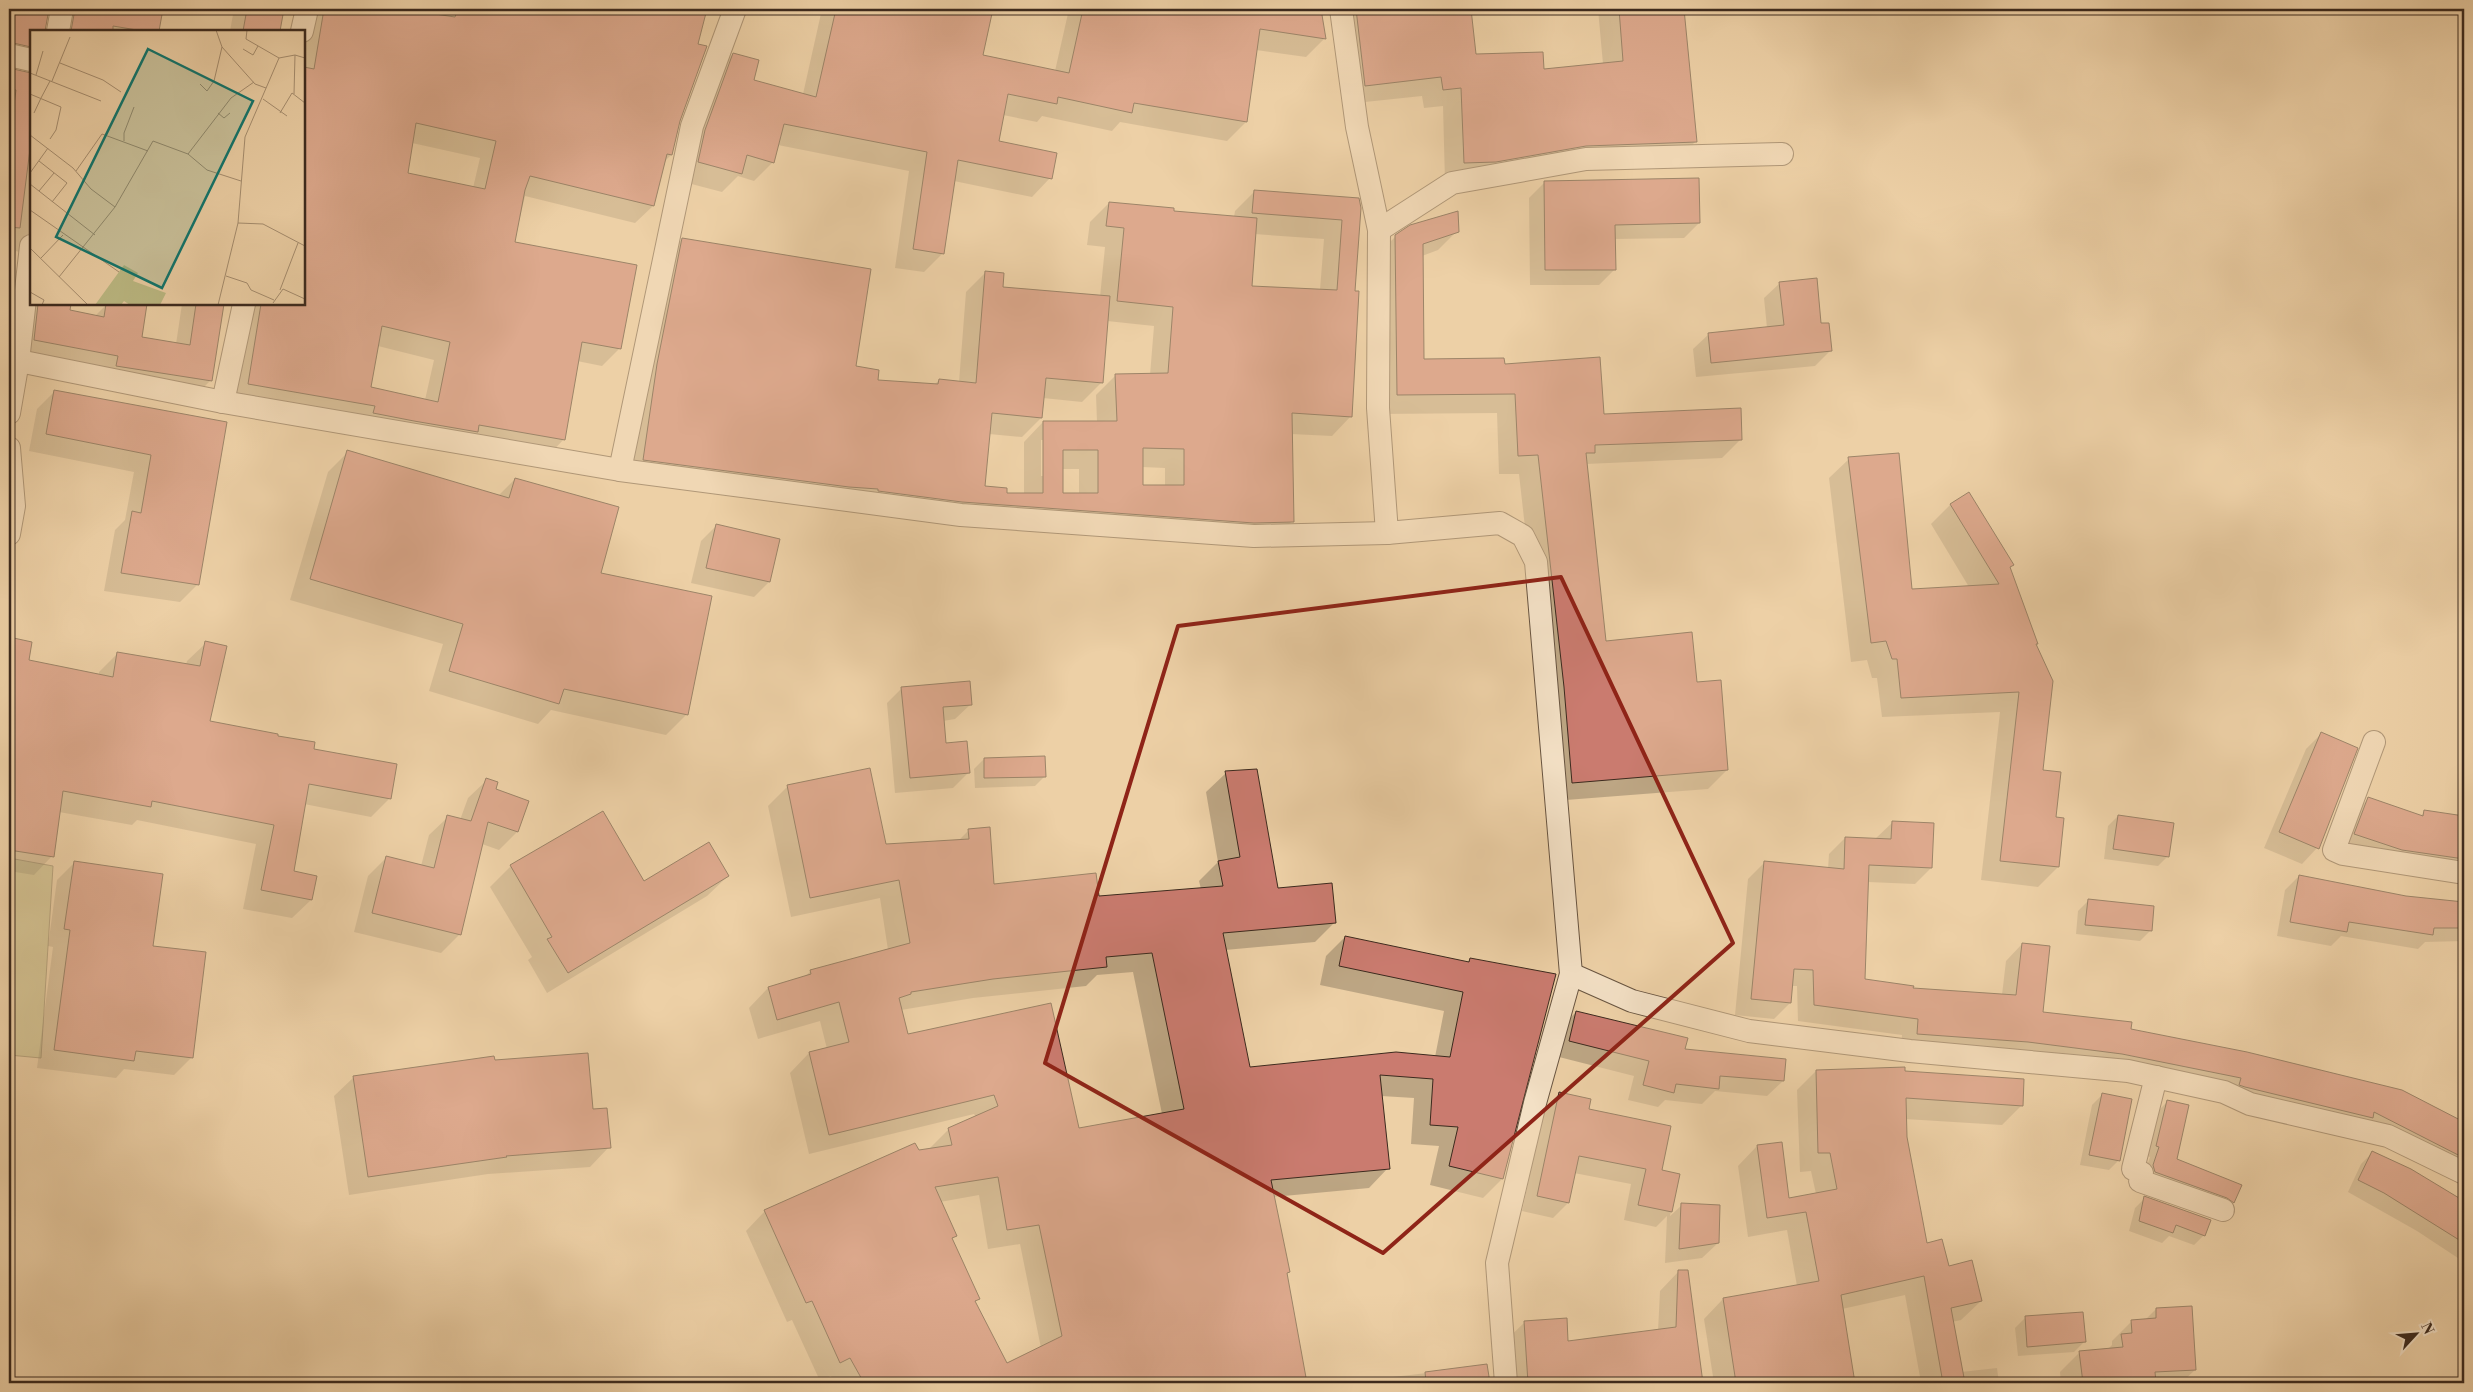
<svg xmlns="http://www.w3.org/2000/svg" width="2473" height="1392" viewBox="0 0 2473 1392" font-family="'Libre Bodoni',serif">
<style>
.green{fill:#bcba84;stroke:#7c7251}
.shadow{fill:#0003;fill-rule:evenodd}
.building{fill:#ca7b6f;stroke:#3c2a1e;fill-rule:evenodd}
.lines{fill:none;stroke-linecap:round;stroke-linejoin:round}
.minor-casing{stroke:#685440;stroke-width:24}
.minor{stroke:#f3e0c5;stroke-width:22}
.marked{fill:none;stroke:#8f2418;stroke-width:4;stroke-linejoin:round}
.inset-road{fill:none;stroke:#a68e70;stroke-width:1}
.view{fill:#0f766e;fill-opacity:0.15;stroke:#0f766e;stroke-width:2.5}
.inset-edge{fill:none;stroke:#3c2a1e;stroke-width:2.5}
</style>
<rect width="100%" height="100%" fill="#edd0a6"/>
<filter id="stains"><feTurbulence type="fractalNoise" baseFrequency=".004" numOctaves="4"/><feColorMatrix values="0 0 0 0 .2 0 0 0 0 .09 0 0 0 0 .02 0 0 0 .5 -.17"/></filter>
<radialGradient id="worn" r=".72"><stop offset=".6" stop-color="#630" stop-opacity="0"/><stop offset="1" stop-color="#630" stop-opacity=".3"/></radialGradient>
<polygon class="green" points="9,858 53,866 41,1058 9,1055"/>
<g class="shadow">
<polygon points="9,9 162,9 158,31 57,31 54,17 46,15 44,31 31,31 31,304 70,304 69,311 95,316 107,304 146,304 140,338 176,344 182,304 223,304 211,380 193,398 17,358 22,253 16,251 9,315 9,70 25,72 17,64 9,63"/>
<polygon points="234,9 283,9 279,31 230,31"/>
<path d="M314,9H394L443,17L445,9H706L671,155L663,163L653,206L635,223L525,196L514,243L619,349L602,366L577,361L564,439L547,457L231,401L247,304H304V47L309,15ZM412,143L480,158L473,188L406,174ZM378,346L434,360L425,400L370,388Z"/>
<polygon points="822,9 991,9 981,56 1055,71 1069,9 1320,9 1325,38 1306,57 1256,50 1246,122 1227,141 1120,122 1112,131 1042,116 1037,122 1003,115 997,142 1050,178 1032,197 954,181 943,253 924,272 895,268 909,171 778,145 773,162 754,181 738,176 722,192 680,181 714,73 733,54 752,81 803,94"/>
<polygon points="1336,9 1470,9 1475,56 1542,70 1603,64 1598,9 1683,9 1695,142 1676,161 1445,182 1443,106 1424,108 1422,96 1346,104"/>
<polygon points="1545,182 1699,223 1684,238 1614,239 1614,270 1599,285 1530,285 1529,198"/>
<path d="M1254,192L1358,199L1351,416L1332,436L1291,434L1292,521L1273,541L624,479L663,259L682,239L876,381L934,385L939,380L959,382L966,292L985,273L1002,288L1100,297L1105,247L1087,245L1090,222L1109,203L1172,212L1234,217L1235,211ZM1254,234L1324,239L1320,290L1250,287ZM1107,321L1154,326L1150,375H1116L1096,395L1097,422H1043L1024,442V494H1005L984,487L989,434L1022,437L1041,418L1043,398L1082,402L1102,382ZM1041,440H1044V476H1041ZM1142,467L1165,468V486H1142ZM1062,469H1079V494H1062Z"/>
<polygon points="1457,231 1438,250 1422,256 1423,360 1503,365 1603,415 1741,439 1722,458 1586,464 1605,642 1696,683 1727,770 1708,789 1553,801 1545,706 1519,474 1499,474 1497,413 1379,414 1376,256 1396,236"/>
<polygon points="1780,283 1820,325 1831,350 1815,366 1696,377 1693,349 1709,334 1767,328 1764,298"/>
<polygon points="54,392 226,423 197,585 180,602 104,591 115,530 125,520 134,472 29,451 37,409"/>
<polygon points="348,452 498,496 515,479 599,574 687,714 666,735 551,710 538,724 429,691 443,644 290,600 328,472"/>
<polygon points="1849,459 1910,590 1969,587 1931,524 1950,505 1968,494 2009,568 2037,643 2035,645 2041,771 2054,818 2058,867 2038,887 1981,880 2000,712 1882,717 1877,678 1872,678 1867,660 1851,662 1829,478"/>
<polygon points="716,526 778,540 769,582 754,597 691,583 701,541"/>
<polygon points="9,638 31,643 28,661 99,675 99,672 118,653 186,665 187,661 206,643 209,722 276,737 313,750 390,798 371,817 304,804 293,872 315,877 311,900 292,918 243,909 256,844 137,820 132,825 59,812 52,856 34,875 9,871"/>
<polygon points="902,688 971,704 955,719 943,721 945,744 969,772 953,788 895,793 887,703"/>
<polygon points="2321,734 2317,848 2302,864 2264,848 2306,749"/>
<polygon points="984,759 1045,776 1035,786 975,788 974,769"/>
<path d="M1226,773L1277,889L1335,922L1315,942L1225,950L1249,1068L1435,1057L1444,1011L1320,985L1326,956L1345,937L1467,963L1470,959L1502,1179L1483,1198L1430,1185L1439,1146L1411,1144L1414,1098L1381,1096L1388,1168L1369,1188L1273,1197L1288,1272L1286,1274L1306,1383H834L831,1376L820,1381L792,1320L787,1322L746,1231L765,1211L929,1149L949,1129L976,1117L974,1114L809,1154L790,1073L809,1053L827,1049L820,1021L758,1039L749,1008L768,988L803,978L811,971L888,950L880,898L791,917L768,806L788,786L885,845L958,841L969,830L993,885L1098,898L1201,889L1199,881L1218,862L1206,792ZM1133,972L1162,1114L1078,1130L907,1036L901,1010L973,998L1086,986L1097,975ZM979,1195L988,1249L1020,1244L1041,1348L1006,1365L974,1303L978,1299L951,1239L955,1236L940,1202Z"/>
<polygon points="487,780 495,790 528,802 517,832 499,850 482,844 459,935 441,953 354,932 368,876 387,857 421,866 429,835 448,817 460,820 468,798"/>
<polygon points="2368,799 2420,816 2425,812 2464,817 2464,876 2340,849 2353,814"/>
<polygon points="602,813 643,883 728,876 707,896 547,993 528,960 532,957 490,887 511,866"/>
<polygon points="2118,816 2168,856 2158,866 2104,859 2108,826"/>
<polygon points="1893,822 1931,868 1915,884 1868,882 1863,980 1912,989 2002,995 2006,961 2022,944 2042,1013 2130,1030 2402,1092 2464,1124 2464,1166 2360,1129 2225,1095 1901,1050 1902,1035 1798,1021 1797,986 1792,986 1790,1003 1774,1019 1735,1015 1748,879 1765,862 1828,869 1829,854 1845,838 1875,839"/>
<polygon points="74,863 152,947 191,1058 174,1075 124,1069 116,1078 37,1068 53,947 48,946 57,880"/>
<polygon points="2299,876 2406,897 2464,903 2464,941 2425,942 2418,949 2341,936 2331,946 2277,936 2285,890"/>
<polygon points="2088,901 2150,931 2140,941 2076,934 2078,911"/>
<polygon points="1576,1012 1683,1050 1783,1081 1767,1096 1715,1091 1702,1104 1665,1100 1658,1107 1628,1100 1634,1076 1555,1056 1561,1027"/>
<polygon points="494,1061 592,1110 609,1147 590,1167 488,1174 349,1195 334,1096 354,1077"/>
<polygon points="1816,1071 1904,1072 2021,1106 2002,1125 1905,1119 1906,1137 1926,1244 1981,1301 1961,1320 1952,1322 1961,1372 1997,1368 1999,1383 1884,1383 1920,1377 1905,1295 1842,1309 1855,1383 1714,1383 1704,1319 1723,1299 1797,1286 1787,1230 1748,1237 1738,1166 1757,1146 1787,1199 1816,1194 1811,1171 1800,1172 1797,1090"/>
<polygon points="1559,1094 1588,1110 1661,1171 1679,1175 1670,1216 1682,1205 1718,1243 1702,1258 1665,1263 1667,1216 1656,1227 1624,1220 1631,1184 1574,1173 1568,1203 1553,1218 1522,1211 1544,1109"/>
<polygon points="2102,1095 2119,1160 2109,1170 2080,1165 2092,1105"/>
<polygon points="2167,1102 2175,1160 2240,1186 2233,1202 2223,1212 2143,1176 2150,1157 2147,1156 2157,1112"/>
<polygon points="2373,1152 2464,1202 2464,1262 2417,1231 2348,1192 2361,1164"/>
<polygon points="2145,1198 2204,1235 2194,1245 2169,1236 2162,1243 2129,1231 2135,1208"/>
<polygon points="1679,1271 1686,1271 1701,1383 1508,1383 1505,1341 1525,1322 1567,1342 1658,1331 1660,1291"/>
<polygon points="2156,1309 2195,1370 2181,1383 2061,1383 2060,1372 2080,1352 2107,1350 2112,1345 2112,1341 2131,1322 2145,1320"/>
<polygon points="2025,1318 2084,1342 2074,1352 2018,1356 2015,1328"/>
<polygon points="1486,1366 1488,1383 1342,1383"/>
</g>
<g class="building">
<polygon points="9,9 49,9 45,31 31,31 31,47 9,42"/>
<polygon points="75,9 163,9 159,31 143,31 113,26 113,31 71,31"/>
<polygon points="247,9 284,9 280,31 243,31"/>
<path d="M324,9H402L455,17L458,9H707L698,44L707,46L680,121L672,155L667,154L654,206L530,176L525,190L515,242L637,265L621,349L582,342L565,440L479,425L478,432L414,421L373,413L375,406L248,384L261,304H304V67L314,69ZM416,123L496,141L485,189L408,173ZM382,326L450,342L438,402L371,387Z"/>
<polygon points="836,9 993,9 983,55 1069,73 1083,9 1321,9 1326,39 1260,29 1247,122 1134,103 1132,113 1058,97 1057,104 1008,94 999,141 1057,153 1052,179 958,160 944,254 913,249 927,152 784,124 774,163 747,155 742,174 698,162 705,130 733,53 759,60 754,80 816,97"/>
<polygon points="1356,9 1471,9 1476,54 1543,52 1544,69 1623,61 1619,9 1684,9 1697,142 1586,146 1496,162 1464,163 1461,88 1443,90 1441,77 1365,86"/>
<polygon points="9,68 31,73 31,141 20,228 9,227 9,142 16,90 9,89"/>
<polygon points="1699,178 1700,223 1615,225 1616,270 1545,270 1544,181"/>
<path d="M1254,190L1359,198L1361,208L1355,291H1359L1352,417L1292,413L1294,522L1254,523L962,502L878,491V489L849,487L643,460L657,364L682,238L871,269L856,366L879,370L878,380L938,384L939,379L976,383L985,271L1004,273L1003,287L1110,296L1103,383L1046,378L1042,418L992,413L985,486L1007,488V493H1043V421H1117L1115,374L1168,373L1173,307L1117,301L1124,228L1106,226L1109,202L1174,208V211L1257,218L1252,286L1337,290L1342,220L1252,213ZM1143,448L1184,449V485H1143ZM1063,450H1098V493H1063Z"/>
<polygon points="1458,211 1459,232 1423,244 1424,359 1504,358 1505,364 1600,357 1604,414 1741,408 1742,440 1595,445 1595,453 1586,453 1606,641 1692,632 1697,682 1721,680 1728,770 1572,783 1564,687 1538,455 1518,456 1515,394 1397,395 1395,235 1410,225"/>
<polygon points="1817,278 1821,323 1829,323 1832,351 1711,363 1708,333 1784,325 1779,282"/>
<polygon points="38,304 71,304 70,310 104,317 106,304 147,304 142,337 190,345 196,304 224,304 212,381 116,366 118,356 34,340"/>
<polygon points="54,390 227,422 199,585 121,573 132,511 141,513 151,455 46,434"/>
<polygon points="347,450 509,498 515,478 619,507 601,573 712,596 688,715 564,689 559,704 449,671 463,624 310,579"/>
<polygon points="1899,453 1912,589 1999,584 1950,504 1969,492 2014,565 2010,567 2038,644 2036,644 2053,681 2043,770 2061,772 2056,817 2064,818 2059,867 2000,861 2019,692 1901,698 1897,659 1892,659 1886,641 1871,643 1848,457"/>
<polygon points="716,524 780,539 770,582 706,568"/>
<polygon points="9,637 32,642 29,660 113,677 117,652 200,666 205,641 227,646 210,721 278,734 278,736 315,742 314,749 397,764 391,799 309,784 294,871 317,876 312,900 261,890 274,825 152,801 151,807 63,791 54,857 9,850"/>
<polygon points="970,681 972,705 943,707 946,743 967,741 970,773 910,778 901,687"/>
<polygon points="2321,732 2358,748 2319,849 2279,832"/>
<polygon points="1045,756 1046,777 984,778 984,758"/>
<path d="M870,768L886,844L969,839L968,829L990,827L994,884L1096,873L1099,896L1223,886L1218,861L1240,857L1225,771L1257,769L1278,888L1332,883L1336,923L1223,933L1250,1067L1396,1052L1450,1057L1463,992L1339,966L1345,936L1469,962L1470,958L1556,974L1503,1179L1449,1166L1458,1127L1430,1125L1433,1079L1380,1075L1390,1169L1271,1180L1290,1272L1287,1273L1307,1383H864L850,1358L840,1363L812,1301L806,1303L764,1210L915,1143L919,1150L952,1145L948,1128L998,1106L994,1095L829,1135L809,1052L849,1042L839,1002L777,1020L768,987L811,974L810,970L910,943L899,880L810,898L787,785ZM1152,953L1184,1109L1079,1128L1051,1003L908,1034L899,998L911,994V992L993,979L1107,967L1106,957ZM998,1177L1007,1230L1039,1225L1062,1336L1007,1363L975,1301L980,1299L952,1238L957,1236L935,1187Z"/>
<polygon points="486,778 498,782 496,789 529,801 518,832 488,822 461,935 372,913 386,856 434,868 447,815 471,821"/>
<polygon points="2368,797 2423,816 2424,810 2464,816 2464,859 2402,850 2354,834"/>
<polygon points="603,811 644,881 709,842 729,876 568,973 547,939 552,937 510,865"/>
<polygon points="2118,815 2174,823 2169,857 2113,849"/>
<polygon points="1892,821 1934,823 1932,868 1869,865 1865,979 1914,986 1913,988 2016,995 2022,943 2050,946 2043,1012 2132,1022 2131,1029 2247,1052 2402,1090 2464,1122 2464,1158 2374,1112 2373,1118 2245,1087 2239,1085 2241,1078 2122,1054 2028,1042 1917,1034 1918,1019 1814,1005 1813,970 1794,969 1791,1003 1751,999 1764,861 1844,869 1845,837 1891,839"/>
<polygon points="74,861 163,874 153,946 206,952 193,1058 136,1051 134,1061 54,1050 70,930 64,929"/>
<polygon points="2299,875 2406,896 2464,902 2464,928 2434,928 2433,935 2349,922 2347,932 2290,922"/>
<polygon points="2088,899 2154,906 2152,931 2085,925"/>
<polygon points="1576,1011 1688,1038 1685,1049 1786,1059 1784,1081 1720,1076 1719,1089 1676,1084 1674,1093 1643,1085 1649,1061 1569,1041"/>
<polygon points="588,1053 593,1109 607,1108 611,1148 506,1156 507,1157 368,1177 353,1076 494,1056 495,1060"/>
<polygon points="1905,1067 1905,1071 2024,1079 2023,1106 1906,1098 1907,1137 1927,1243 1942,1239 1949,1266 1972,1260 1982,1301 1951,1308 1965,1383 1943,1383 1924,1276 1841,1295 1855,1383 1736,1383 1723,1298 1819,1281 1806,1212 1767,1218 1757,1145 1782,1142 1789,1198 1837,1189 1830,1153 1818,1153 1816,1070"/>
<polygon points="1559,1092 1591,1099 1589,1109 1671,1126 1662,1170 1680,1174 1672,1212 1638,1205 1646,1169 1579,1156 1569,1203 1537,1196"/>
<polygon points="2102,1093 2132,1099 2120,1161 2089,1155"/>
<polygon points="2167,1100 2189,1105 2177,1159 2242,1185 2234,1203 2227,1198 2155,1172 2153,1165 2159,1147 2156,1146"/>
<polygon points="2372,1151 2411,1169 2464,1201 2464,1243 2384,1193 2358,1180"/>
<polygon points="2144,1196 2211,1220 2205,1236 2176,1225 2173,1233 2139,1221"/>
<polygon points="1681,1203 1720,1205 1719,1243 1679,1249"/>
<polygon points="1678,1270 1688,1270 1703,1383 1528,1383 1524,1321 1567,1318 1568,1341 1676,1327"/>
<polygon points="2192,1306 2196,1370 2155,1372 2156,1383 2083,1383 2079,1351 2123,1347 2121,1334 2132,1333 2131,1320 2156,1318 2156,1308"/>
<polygon points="2083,1312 2086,1342 2027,1347 2025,1316"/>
<polygon points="1487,1364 1490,1383 1426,1383 1425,1372"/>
</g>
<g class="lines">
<defs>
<g id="minor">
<polyline points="1341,9 1357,127 1379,230 1378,408 1387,533"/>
<polyline points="58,31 62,9"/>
<polyline points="302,31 307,9"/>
<polyline points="9,55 31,60"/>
<polyline points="1379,230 1452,183 1586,159 1782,154"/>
<polyline points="9,359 223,402 620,470 961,515 1254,536 1387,533 1500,523 1523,536 1536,562 1571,974 1535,1103 1497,1263 1506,1383"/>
<polyline points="223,402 244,304"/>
<polyline points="9,413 18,361 31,246"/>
<polyline points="9,448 14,506 9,534"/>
<polyline points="620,470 692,126 735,9"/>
<polyline points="2374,742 2334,850 2343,854 2464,873"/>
<polyline points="1571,974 1632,1001 1749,1031 1910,1051 2128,1071 2224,1092 2250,1104 2388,1136 2464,1173"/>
<polyline points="2156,1077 2133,1169 2142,1173 2140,1181 2223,1210"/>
</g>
</defs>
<use href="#minor" class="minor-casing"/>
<use href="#minor" class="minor"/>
</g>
<path d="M0 0H2473V1392H0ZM1561,577L1733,943L1383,1253L1045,1063L1178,626Z" fill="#edd0a6" fill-opacity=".55" fill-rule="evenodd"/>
<path class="marked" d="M1561,577L1733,943L1383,1253L1045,1063L1178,626Z"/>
<g transform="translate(30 30)">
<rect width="275" height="275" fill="#edd0a6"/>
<path d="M94,235L108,243L103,251L136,263L130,275H100L94,271L91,275H65Z" fill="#bcba84"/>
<path class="inset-road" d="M186,0L192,17L225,54L236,58M217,0L216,9L249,28M213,19L223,25L228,16M30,33L73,50L91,62M0,43L71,71M6,45L13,21M22,51L40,7M170,54L177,61L184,51L192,17M0,64L31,77L26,100L20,109M264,64L265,25M11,68L20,51M233,69L257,86M4,83L11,68M188,83L194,88L200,83M250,83L262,63L275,73M0,105L43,138L61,159L85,177M94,111V103L104,77M158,124L201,68L224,52M9,131L37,153L22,172M46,141L72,104L118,121M0,143L18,118M0,154L65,205M9,161L24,143M0,180L89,242M208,193L233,194L275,216M0,218L58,275M11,228L33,205M196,246L217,253L221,260L244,270M29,247L85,177L123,111L158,124L177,140L211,151M250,260L268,213M0,262L14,270L12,275M243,273L253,259L275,269M188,275L208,193L215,107L249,28L265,25L275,28"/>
<path class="view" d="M118,19L223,71L132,258L26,207Z"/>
<rect width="275" height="275" class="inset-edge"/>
</g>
<rect width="2473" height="1392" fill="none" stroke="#edd0a6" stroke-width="30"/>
<rect x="10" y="10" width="2453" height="1372" fill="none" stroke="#3c2a1e" stroke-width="2.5"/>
<rect x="15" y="15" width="2443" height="1362" fill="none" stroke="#3c2a1e"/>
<g transform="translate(2416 1334) rotate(64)" stroke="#f3e0c5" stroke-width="4" paint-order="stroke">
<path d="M0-4L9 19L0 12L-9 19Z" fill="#3c2a1e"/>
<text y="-8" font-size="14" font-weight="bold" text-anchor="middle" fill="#3c2a1e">N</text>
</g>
<rect width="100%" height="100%" filter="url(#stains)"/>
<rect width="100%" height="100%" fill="url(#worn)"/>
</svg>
